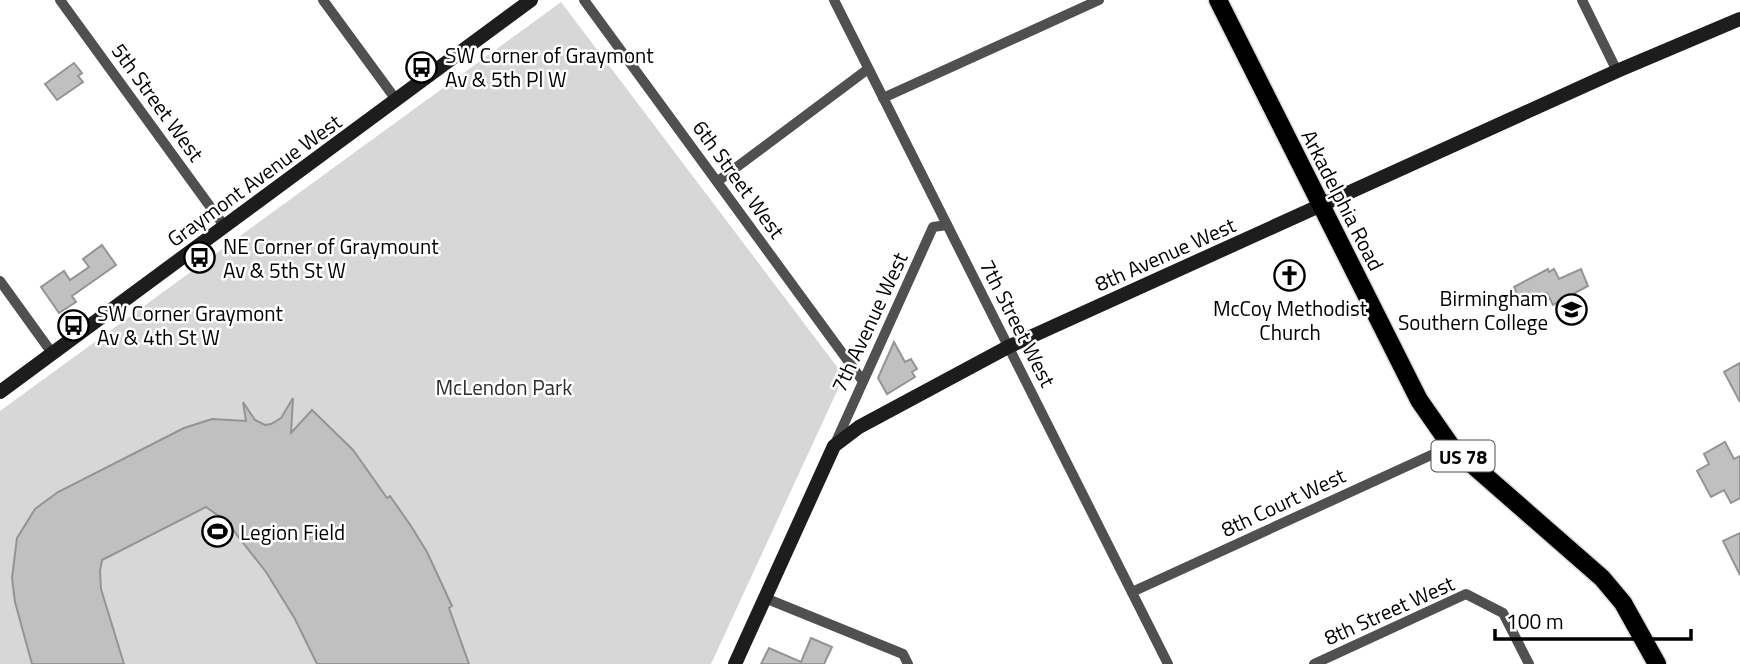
<svg xmlns="http://www.w3.org/2000/svg" width="1740" height="664" viewBox="0 0 1740 664" font-family="'Titillium Web',sans-serif">
<style>
.green{fill:#d7d7d7}
.building{fill:#c0c0c0;stroke:#949494;stroke-width:2}
.lines{fill:none;stroke-linecap:round;stroke-linejoin:round}
.primary-casing{stroke:#dbdbdb;stroke-width:21}
.minor{stroke:#505050;stroke-width:10}
.secondary{stroke:#1d1d1d;stroke-width:14}
.primary{stroke:#000;stroke-width:18}
.labels{text-anchor:middle;dominant-baseline:central;stroke-width:5;stroke-linejoin:round;paint-order:stroke}
.shield{fill:#fff;stroke:#4c4c4c;stroke-width:2}
.shield-label{font-size:19px;font-weight:bold;fill:#000}
.poi-label{font-size:21px;fill:#000;stroke:#fff;text-anchor:start}
.street-label{font-size:21px;fill:#000;stroke:#fff}
.park-label{font-size:21px;fill:#2e2e2e;stroke:#fff}
</style>
<rect width="100%" height="100%" fill="#fff"/>
<polygon class="green" points="561,2 844,376 711,664 0,664 0,411"/>
<g class="building">
<polygon points="74,63 82,73 78,76 83,82 57,100 45,84"/>
<polygon points="102,245 116,265 72,296 76,302 59,313 41,287 64,271 70,280 89,267 83,259"/>
<polygon points="1548,269 1549,272 1554,269 1559,279 1581,269 1588,286 1553,305 1547,293 1521,303 1514,287"/>
<polygon points="894,342 905,362 911,359 917,369 912,372 915,377 887,394 878,378"/>
<polygon points="1740,363 1740,402 1724,372"/>
<polygon points="293,398 291,433 312,410 353,450 387,498 390,496 411,526 427,552 452,606 449,608 469,664 317,664 295,619 266,572 233,530 223,519 206,507 102,560 100,571 101,589 124,664 32,664 15,602 12,578 17,538 35,509 58,492 184,428 212,419 246,421 243,402 255,420 265,425 271,424 281,418"/>
<polygon points="1725,442 1734,459 1740,456 1740,498 1731,503 1724,490 1711,497 1697,471 1709,464 1704,454"/>
<polygon points="1740,533 1740,575 1723,541"/>
<polygon points="811,638 832,647 824,664 761,664 769,648 801,662"/>
</g>
<g class="lines">
<defs>
<polyline id="primary" points="1218,0 1419,400 1451,446 1602,578 1623,603 1657,664"/>
</defs>
<use href="#primary" class="primary-casing"/>
<g class="minor">
<polyline points="60,0 225,227"/>
<polyline points="323,0 397,101"/>
<polyline points="584,0 862,380"/>
<polyline points="834,0 1168,664"/>
<polyline points="1582,0 1617,71"/>
<polyline points="883,98 1099,0"/>
<polyline points="718,181 868,69"/>
<polyline points="0,281 52,353"/>
<polyline points="834,446 933,227 947,225"/>
<polyline points="1132,592 1451,446"/>
<polyline points="765,598 903,654 908,664"/>
<polyline points="1314,664 1466,594 1503,613 1529,664"/>
</g>
<g class="secondary">
<polyline points="0,392 531,0"/>
<polyline points="735,664 834,446 859,427 1008,347 1617,71 1740,19"/>
</g>
<use href="#primary" class="primary"/>
</g>
<defs>
<symbol id="bus-ring" viewBox="-11 -11 22 22"><circle r="9.5" fill="#fff" stroke="#000" stroke-width="1.5"/><path d="M-5-6H5V4H4V6H2V4H-2V6H-4V4H-5ZM-3.5-4V0h7V-4ZM-3.5 1.2v1.5H-2V1.2ZM2 1.2v1.5H3.5V1.2Z" fill="#000"/></symbol>
<symbol id="church-ring" viewBox="-11 -11 22 22"><circle r="9.5" fill="#fff" stroke="#000" stroke-width="1.5"/><path d="M-1.2-6h2.4v3.5h3.3v2.4h-3.3V6h-2.4V-.1h-3.3v-2.4h3.3Z" fill="#000"/></symbol>
<symbol id="university-ring" viewBox="-11 -11 22 22"><circle r="9.5" fill="#fff" stroke="#000" stroke-width="1.5"/><path d="M0-5L7-2L0 1L-7-2ZM-4 1L0 2.5L4 1V4Q0 6-4 4Z" fill="#000"/></symbol>
<symbol id="stadium-ring" viewBox="-11 -11 22 22"><circle r="9.5" fill="#fff" stroke="#000" stroke-width="1.5"/><path d="M0-5a6.5 5 0 1 0 0 10a6.5 5 0 1 0 0-10ZM-3.5-1.8h7v3.6h-7Z" fill="#000"/></symbol>
</defs>
<g fill-rule="evenodd">
<use href="#bus-ring" x="404" y="50" width="35" height="35"/>
<use href="#bus-ring" x="182" y="240" width="35" height="35"/>
<use href="#church-ring" x="1272" y="258" width="35" height="35"/>
<use href="#university-ring" x="1554" y="292" width="35" height="35"/>
<use href="#bus-ring" x="56" y="308" width="35" height="35"/>
<use href="#stadium-ring" x="200" y="514" width="35" height="35"/>
</g>
<g class="labels">
<rect class="shield" x="1431.5" y="440.5" width="63" height="31" rx="5"/>
<g class="shield-label">
<text x="1463" y="456">US 78</text>
</g>
<g class="poi-label">
<text x="445" y="55">SW Corner of Graymont<tspan x="445" dy="24">Av &amp; 5th Pl W</tspan></text>
<text x="223" y="246">NE Corner of Graymount<tspan x="223" dy="24">Av &amp; 5th St W</tspan></text>
<text x="1548" y="298" text-anchor="end">Birmingham<tspan x="1548" dy="24">Southern College</tspan></text>
<text x="1290" y="308" text-anchor="middle">McCoy Methodist<tspan x="1290" dy="24">Church</tspan></text>
<text x="97" y="313">SW Corner Graymont<tspan x="97" dy="24">Av &amp; 4th St W</tspan></text>
<text x="240" y="532">Legion Field</text>
</g>
<g class="street-label">
<text transform="translate(158 102) rotate(54)">5th Street West</text>
<text transform="translate(739 179) rotate(54)">6th Street West</text>
<text transform="translate(254 180) rotate(-36)">Graymont Avenue West</text>
<text transform="translate(1343 200) rotate(63)">Arkadelphia Road</text>
<text transform="translate(1165 254) rotate(-24)">8th Avenue West</text>
<text transform="translate(869 322) rotate(-65)">7th Avenue West</text>
<text transform="translate(1018 323) rotate(63)">7th Street West</text>
<text transform="translate(1283 502) rotate(-25)">8th Court West</text>
<text transform="translate(1389 610) rotate(-24)">8th Street West</text>
</g>
<g class="park-label">
<text x="504" y="387">McLendon Park</text>
</g>
</g>
<path d="M1495 629v10h196v-10" fill="none" stroke="#000000" stroke-width="3.5"/>
<text x="1506" y="629" font-size="21" fill="#000000" stroke="#ffffff" stroke-width="5" paint-order="stroke">100 m</text>
</svg>
